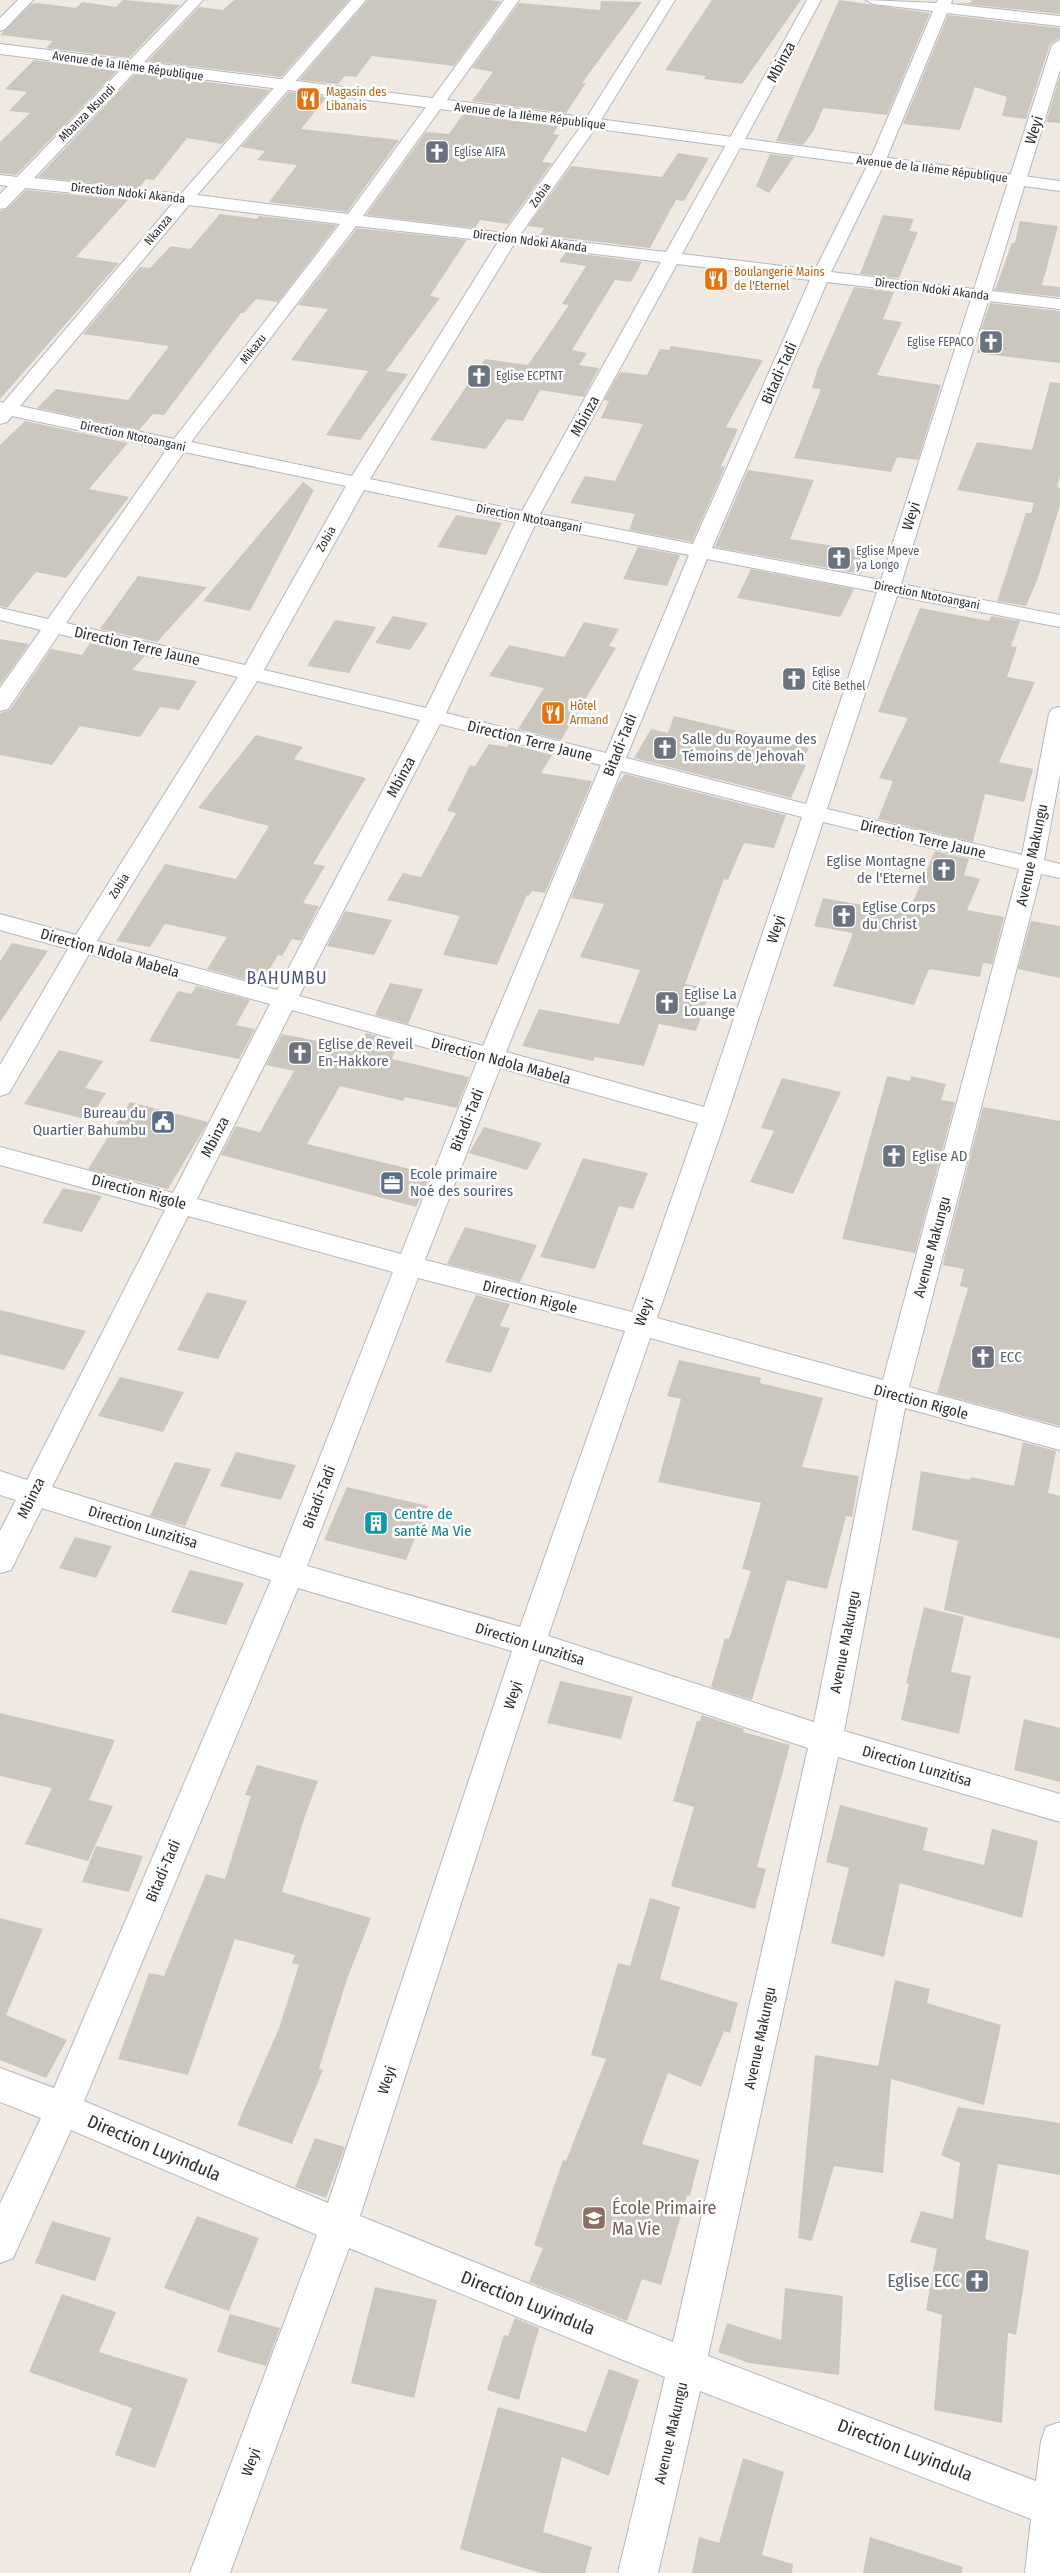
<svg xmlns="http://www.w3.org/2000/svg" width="1060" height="2573" viewBox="0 0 1060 2573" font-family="'Fira Sans Condensed',sans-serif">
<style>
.building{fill:#cbc7bf}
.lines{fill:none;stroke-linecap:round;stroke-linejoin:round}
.minor-casing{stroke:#b4b7c1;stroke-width:2}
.tertiary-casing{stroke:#b4b7c1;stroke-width:2}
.minor{fill:#fff;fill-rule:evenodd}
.tertiary{fill:#fff;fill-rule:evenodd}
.labels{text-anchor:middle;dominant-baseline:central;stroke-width:5;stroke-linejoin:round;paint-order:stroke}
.far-street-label{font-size:12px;fill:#2e2e2e;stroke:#fff}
.far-food-label{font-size:12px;fill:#c56008;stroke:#fff;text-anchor:start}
.far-worship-label{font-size:12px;fill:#5b616d;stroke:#fff;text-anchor:start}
.street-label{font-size:15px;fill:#2e2e2e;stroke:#fff}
.worship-label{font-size:15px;fill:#5b616d;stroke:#fff;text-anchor:start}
.service-label{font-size:15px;fill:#4e5e75;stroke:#fff;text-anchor:end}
.culture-label{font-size:15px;fill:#0d838f;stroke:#fff;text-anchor:start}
.quarter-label{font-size:18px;letter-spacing:1px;fill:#4d5680;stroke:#fff}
.near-street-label{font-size:18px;fill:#2e2e2e;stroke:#fff}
.near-education-label{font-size:18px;fill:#785e54;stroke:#fff;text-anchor:start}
.near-worship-label{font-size:18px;fill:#5b616d;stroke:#fff;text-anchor:end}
</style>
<rect width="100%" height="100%" fill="#efe9e1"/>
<g class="building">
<polygon points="123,0 180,5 129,58 46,48 53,41 0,35 31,4 37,3 76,8 82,2 116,7"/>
<polygon points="234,0 349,0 281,77 148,61 199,7 223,10"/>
<polygon points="368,0 488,0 501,1 454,66 372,56 356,77 345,76 338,84 299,80"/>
<polygon points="712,0 801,0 742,84 704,79 706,76 665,70"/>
<polygon points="839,0 930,13 887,115 823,108 814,130 803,145 776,141"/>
<polygon points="972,0 1060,0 1060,14 956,3 970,3"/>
<polygon points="601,1 642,2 582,83 586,83 566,113 472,101 493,72 472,68 519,3 600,10"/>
<polygon points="948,15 1060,28 1060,38 1050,44 1026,119 1002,116 1007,97 975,87 960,130 903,124"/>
<polygon points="34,60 117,71 16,175 0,173 0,142 30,113 9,111 27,92 5,89"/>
<polygon points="136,73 270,90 222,144 187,138 154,180 146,179 139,188 38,177"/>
<polygon points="1060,76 1060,123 1046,122"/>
<polygon points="289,92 327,97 301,129 399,140 347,212 269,202 297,165 257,160 265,151 241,147"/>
<polygon points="463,114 558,126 553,134 559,135 542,162 552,163 508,224 480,220 475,228 366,215 426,132 449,134"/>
<polygon points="678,153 709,158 684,201 676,200 650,248 540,235 544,228 528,226 571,166 662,177"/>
<polygon points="770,154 794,157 769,193 756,186"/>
<polygon points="26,190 128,200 76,257 119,263 0,399 0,211 7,209"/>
<polygon points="220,214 257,219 259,216 337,225 278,302 256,299 244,313 241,313 164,415 153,414 139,430 37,408 56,389 128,400 169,346 83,334 140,267 150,268 171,246 190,249"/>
<polygon points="883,215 914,219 909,231 918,232 899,278 860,274"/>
<polygon points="1020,221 1058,226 1042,285 1060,287 1060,297 995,290 1012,243 1015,243"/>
<polygon points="357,228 467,240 430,296 440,298 386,371 408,374 360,440 326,435 368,371 291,360 328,309 298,305"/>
<polygon points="566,252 642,262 631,282 615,280 572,350 587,353 579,365 599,368 584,397 540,390 523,421 507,419 486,449 430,440 485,359 528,365 569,305 562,304 586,266 559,262"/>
<polygon points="854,287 894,292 883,319 902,322 877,375 941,385 918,460 897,457 891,472 794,458 821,389 812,388 818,368"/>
<polygon points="990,303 1060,311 1060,363 977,353 984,329 981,329"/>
<polygon points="671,346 763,360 726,427 738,429 721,466 725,467 692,542 629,530 635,514 570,503 585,476 615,481 643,424 601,418 609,401 604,400 620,372 647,375 660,349 669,350"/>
<polygon points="1050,382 1060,383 1060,476 1057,487 1060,488 1060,505 1038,578 1026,606 997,601 1026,513 1031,513 1034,503 957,490 977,442 1032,450"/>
<polygon points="25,421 128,443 89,489 129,497 66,578 36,572 7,608 0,606 0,445"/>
<polygon points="748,470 814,480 790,539 871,552 861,574 715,547"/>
<polygon points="303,482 314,490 250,611 203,601"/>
<polygon points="456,515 502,523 486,555 437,547"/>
<polygon points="638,547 680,555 667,586 623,579"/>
<polygon points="751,569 854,589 840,617 737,598"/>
<polygon points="138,576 207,587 157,642 100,629"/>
<polygon points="920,608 989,621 991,616 1020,621 1011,646 1017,647 1007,677 1035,682 999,762 1033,769 1024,802 985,794 973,842 878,819 893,781 879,778 908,718 878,712"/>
<polygon points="393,616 428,623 410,650 375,643"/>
<polygon points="335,620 376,627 349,673 307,666"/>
<polygon points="584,622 619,629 609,646 616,648 561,740 518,729 544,688 489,676 509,645 564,657"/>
<polygon points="0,639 29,644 0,685"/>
<polygon points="90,643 145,656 132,670 197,681 179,710 160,707 140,737 80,726 52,765 0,755 0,713 10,710 51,649 82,655"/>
<polygon points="674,716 809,748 800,764 806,765 791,798 634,758 651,729 668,733"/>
<polygon points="256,735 303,747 294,759 366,778 313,864 325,866 303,903 319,906 301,941 292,939 282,956 278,955 261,984 207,969 227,937 165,924 150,947 116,941 165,864 236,879 269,826 198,808"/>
<polygon points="489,744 507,747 509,744 552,755 541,773 592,781 545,893 532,891 529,896 527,895 497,965 443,955 460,916 387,900 403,873 421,877 456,813 447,811 470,765 475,766"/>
<polygon points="625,774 786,815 774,848 744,843 728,880 724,879 685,984 711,989 696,1031 659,1024 644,1066 595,1057 593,1061 522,1046 539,1009 619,1024 640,970 580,957 604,904 571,898 617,785"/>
<polygon points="935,851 969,859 964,875 980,879 967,910 1004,917 992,964 983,963 980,977 929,969 914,1005 833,986 853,933 814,926 823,898 908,913"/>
<polygon points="345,911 392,920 374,955 327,946"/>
<polygon points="1031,921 1060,926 1060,978 1018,969"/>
<polygon points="12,943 48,951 0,1022 0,961"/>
<polygon points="390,983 423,989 408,1024 375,1015"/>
<polygon points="196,986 250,1000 236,1025 255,1029 239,1059 149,1041 178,991 191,994"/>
<polygon points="366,1033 399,1042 392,1059 469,1077 457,1108 405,1097 403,1101 340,1086 307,1144 431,1174 416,1207 221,1155 236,1126 260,1132 294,1071 266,1065 282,1034 358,1049"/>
<polygon points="59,1050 103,1061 85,1088 106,1093 89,1120 24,1104"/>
<polygon points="887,1076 910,1081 911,1076 946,1084 941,1100 955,1102 915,1253 842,1239"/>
<polygon points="782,1078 841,1092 793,1194 750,1182 774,1131 761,1128"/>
<polygon points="130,1102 208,1122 168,1189 88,1169"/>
<polygon points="983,1107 1060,1121 1060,1426 937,1393 968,1288 960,1286 964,1269 943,1265 944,1259"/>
<polygon points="484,1127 542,1143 527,1170 469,1153"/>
<polygon points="583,1158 648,1173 633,1209 619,1206 595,1269 540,1257"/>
<polygon points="63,1188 102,1196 82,1232 42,1223"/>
<polygon points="465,1227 537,1245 520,1282 447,1264"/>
<polygon points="207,1292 247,1301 218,1359 177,1350"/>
<polygon points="476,1295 510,1304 500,1326 510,1328 491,1373 445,1362"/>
<polygon points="0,1310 86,1331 64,1370 0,1354"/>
<polygon points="679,1360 761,1378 760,1383 823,1398 802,1467 859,1476 852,1517 846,1516 827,1589 787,1580 752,1700 711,1687 725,1638 729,1639 751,1571 742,1569 761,1503 658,1482 681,1399 667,1396"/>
<polygon points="120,1377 184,1392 163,1432 98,1416"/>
<polygon points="1023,1442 1056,1451 1048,1493 1060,1496 1060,1639 944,1610 958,1541 912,1530 921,1471 970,1480 971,1477 1014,1486"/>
<polygon points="236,1452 296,1465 281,1500 220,1486"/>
<polygon points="175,1462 211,1469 185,1526 150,1516"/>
<polygon points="347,1487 428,1506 406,1560 324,1540"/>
<polygon points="75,1537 112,1546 96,1578 59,1568"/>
<polygon points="190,1570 244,1583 226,1625 171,1612"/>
<polygon points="924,1607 964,1617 951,1672 971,1676 959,1734 901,1720 909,1684 906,1683"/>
<polygon points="560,1681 633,1697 621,1739 547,1723"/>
<polygon points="0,1713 115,1740 89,1800 113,1806 88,1861 25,1844 52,1788 0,1776"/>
<polygon points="702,1715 744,1729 743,1732 790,1745 757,1867 766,1869 755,1909 671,1886 694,1807 673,1801 697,1721 700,1721"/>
<polygon points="1024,1719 1060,1728 1060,1782 1014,1770"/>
<polygon points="257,1765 318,1781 305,1816 282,1892 371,1918 347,1979 319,2068 323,2070 292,2144 237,2125 279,2028 299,1965 292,1963 295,1955 235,1939 188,2075 118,2059 149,1973 164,1976 206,1874 225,1879 251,1796 245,1795"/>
<polygon points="840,1805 928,1828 923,1850 984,1865 992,1829 1038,1841 1022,1918 900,1883 884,1957 831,1943 849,1868 826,1862"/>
<polygon points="96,1846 143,1856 129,1892 82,1882"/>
<polygon points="650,1898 680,1907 660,1979 738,2003 730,2033 724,2031 701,2087 668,2073 642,2144 699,2160 690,2196 687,2195 661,2285 642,2279 627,2321 529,2282 543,2248 534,2245 563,2160 566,2161 606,2059 591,2055 618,1963 630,1966"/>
<polygon points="0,1918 43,1929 6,2015 67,2040 46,2078 0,2060"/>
<polygon points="895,1980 930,1989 927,2003 1001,2025 984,2105 891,2079 883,2173 834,2166 812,2241 798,2238 815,2055 878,2066"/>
<polygon points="958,2107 1060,2123 1060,2175 998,2164 985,2239 1029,2251 1016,2335 1008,2333 1002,2423 934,2410 942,2315 926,2310 937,2249 910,2242 921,2211 953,2219 960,2163 941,2155"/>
<polygon points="315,2138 345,2147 326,2198 295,2187"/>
<polygon points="197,2216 259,2238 229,2311 164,2288"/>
<polygon points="52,2221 111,2238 95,2281 35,2263"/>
<polygon points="375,2287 437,2300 414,2398 351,2383"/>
<polygon points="785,2288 843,2296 839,2375 749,2363 718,2352 727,2323 781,2340"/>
<polygon points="62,2294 116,2312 99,2352 188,2379 155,2468 115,2455 132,2408 29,2372"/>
<polygon points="230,2314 280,2328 266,2366 217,2352"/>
<polygon points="515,2318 539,2328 519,2400 487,2390 504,2335 508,2336"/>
<polygon points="609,2369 639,2380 609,2476 562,2457 543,2532 592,2547 585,2573 541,2573 460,2549 498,2407 586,2432"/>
<polygon points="743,2458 784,2472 762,2555 793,2564 792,2573 692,2573 699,2537 719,2543"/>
<polygon points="870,2537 963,2567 962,2573 863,2573"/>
</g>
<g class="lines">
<defs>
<g id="minor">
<polygon points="18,0 33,0 5,29 0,31 0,18"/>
<path d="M188,0H203L34,178L181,194L351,0H366L197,195L348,214L504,0H519L363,216L504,233L584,122L661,0H675L599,123L520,235L666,252L807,0H821L682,254L815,270L869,162L933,11L873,4L866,0L936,3L938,0H952L951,4L1060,16V26L947,13L885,162L831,272L974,289L1052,45L1060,40V70L992,291L1060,299V309L988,301L901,584L1060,615V627L897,596L827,809L1022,855L1049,714L1052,709L1060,707V774L1044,860L1060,864V878L1041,874L909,1387L1060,1428V1450L905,1408L844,1731L1060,1794V1822L838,1757L708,2356L1036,2481L1041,2441L1046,2427L1060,2422V2573H1025L1031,2519L700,2391L658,2573H618L665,2377L349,2248L230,2573H190L317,2235L71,2130L13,2258L0,2263V2204L41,2118L0,2102V2068L54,2088L271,1580L42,1508L11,1570L0,1573V1531L16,1500L0,1495V1471L27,1480L165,1210L0,1165V1147L173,1193L270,1004L89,954L9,1093L0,1096V1065L68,949L0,930V914L76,935L238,677L59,634L8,709L0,711V688L41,630L0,620V608L48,619L167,449L12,416L7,422L0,424V402L3,403L173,203L25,188L6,208L0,209V194L8,186L0,185V175L17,177ZM189,205L340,224L174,439L20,406ZM356,226L498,242L352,476L191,442ZM514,244L661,262L522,511L370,479ZM677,264L810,280L693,544L540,514ZM827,282L971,299L881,580L712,548ZM184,452L346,486L245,665L66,623ZM364,490L516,522L426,708L264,670ZM535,525L689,555L606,753L446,713ZM707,559L877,592L806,804L626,758ZM257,681L420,720L277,990L97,941ZM440,724L601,765L483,1046L299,996ZM621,771L802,817L704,1107L506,1052ZM823,822L1019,869L883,1380L657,1318L726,1118ZM292,1010L477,1062L401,1254L197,1199ZM500,1068L698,1123L632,1312L425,1260ZM188,1216L393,1272L280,1558L52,1487ZM418,1278L625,1331L520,1627L307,1566ZM650,1338L878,1400L814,1722L548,1636ZM298,1588L512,1651L328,2203L84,2101ZM540,1659L808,1748L673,2342L360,2216Z"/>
</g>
<polygon id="tertiary" points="0,44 591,118 1060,181 1060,191 591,128 0,54"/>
</defs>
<use href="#minor" class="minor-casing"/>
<use href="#tertiary" class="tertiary-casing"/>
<use href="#minor" class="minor"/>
<use href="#tertiary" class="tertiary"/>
</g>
<defs>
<symbol id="restaurant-square" viewBox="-11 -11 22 22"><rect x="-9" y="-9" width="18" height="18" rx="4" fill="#e8710a" stroke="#fff"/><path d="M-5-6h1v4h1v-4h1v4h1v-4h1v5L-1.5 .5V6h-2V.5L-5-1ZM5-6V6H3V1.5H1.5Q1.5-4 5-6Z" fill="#fff"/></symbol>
<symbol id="church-square" viewBox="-11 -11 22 22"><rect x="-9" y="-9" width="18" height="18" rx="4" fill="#6b7280" stroke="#fff"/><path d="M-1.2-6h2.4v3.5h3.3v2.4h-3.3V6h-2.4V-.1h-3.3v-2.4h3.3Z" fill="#fff"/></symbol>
<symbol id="civic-square" viewBox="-11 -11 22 22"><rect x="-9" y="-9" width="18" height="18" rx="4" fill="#5c6f8a" stroke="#fff"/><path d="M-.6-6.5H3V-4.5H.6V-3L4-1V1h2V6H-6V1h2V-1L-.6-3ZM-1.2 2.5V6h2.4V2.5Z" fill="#fff"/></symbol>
<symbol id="office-square" viewBox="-11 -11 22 22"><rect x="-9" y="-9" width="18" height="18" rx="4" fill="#5c6f8a" stroke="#fff"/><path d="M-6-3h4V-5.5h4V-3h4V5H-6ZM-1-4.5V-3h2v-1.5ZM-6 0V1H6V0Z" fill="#fff"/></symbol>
<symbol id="building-square" viewBox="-11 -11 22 22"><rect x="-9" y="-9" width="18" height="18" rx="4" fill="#0f9aa8" stroke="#fff"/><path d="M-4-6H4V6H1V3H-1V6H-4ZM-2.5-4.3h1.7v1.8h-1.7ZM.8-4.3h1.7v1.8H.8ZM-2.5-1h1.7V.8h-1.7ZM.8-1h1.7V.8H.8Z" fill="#fff"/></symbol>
<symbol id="school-square" viewBox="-11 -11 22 22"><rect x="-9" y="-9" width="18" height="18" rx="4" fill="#8d6e63" stroke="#fff"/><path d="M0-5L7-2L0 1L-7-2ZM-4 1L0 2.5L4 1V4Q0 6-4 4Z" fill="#fff"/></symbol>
</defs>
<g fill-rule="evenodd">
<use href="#restaurant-square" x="294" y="85" width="28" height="28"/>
<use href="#church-square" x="423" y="138" width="28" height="28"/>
<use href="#restaurant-square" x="702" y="265" width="28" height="28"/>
<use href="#church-square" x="977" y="328" width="28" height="28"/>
<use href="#church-square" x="465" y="362" width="28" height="28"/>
<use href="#church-square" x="825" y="544" width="28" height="28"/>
<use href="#church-square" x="780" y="665" width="28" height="28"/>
<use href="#restaurant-square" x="539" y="699" width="28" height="28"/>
<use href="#church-square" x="651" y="734" width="28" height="28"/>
<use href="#church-square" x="930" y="856" width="28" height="28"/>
<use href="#church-square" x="830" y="902" width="28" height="28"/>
<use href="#church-square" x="653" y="989" width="28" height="28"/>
<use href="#church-square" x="286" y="1039" width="28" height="28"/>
<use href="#civic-square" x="149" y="1108" width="28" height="28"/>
<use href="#church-square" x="880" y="1142" width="28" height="28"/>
<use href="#office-square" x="378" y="1169" width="28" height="28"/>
<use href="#church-square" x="969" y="1343" width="28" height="28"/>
<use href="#building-square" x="362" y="1509" width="28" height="28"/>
<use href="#school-square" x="580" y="2204" width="28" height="28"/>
<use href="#church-square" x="963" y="2267" width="28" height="28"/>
</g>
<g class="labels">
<g class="far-street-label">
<text transform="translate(128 66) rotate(8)">Avenue de la IIème République</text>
<text transform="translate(87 113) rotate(-45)">Mbanza Nsundi</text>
<text transform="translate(530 116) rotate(7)">Avenue de la IIème République</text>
<text transform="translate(932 169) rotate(7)">Avenue de la IIème République</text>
<text transform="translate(128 193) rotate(6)">Direction Ndoki Akanda</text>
<text transform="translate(540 195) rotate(-55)">Zobia</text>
<text transform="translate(158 230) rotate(-50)">Nkanza</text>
<text transform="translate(530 241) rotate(7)">Direction Ndoki Akanda</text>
<text transform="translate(932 289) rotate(7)">Direction Ndoki Akanda</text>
<text transform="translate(253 349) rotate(-52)">Mikazu</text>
<text transform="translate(133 436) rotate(12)">Direction Ntotoangani</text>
<text transform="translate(529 518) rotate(11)">Direction Ntotoangani</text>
<text transform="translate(326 539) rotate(-61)">Zobia</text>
<text transform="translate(927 595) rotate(11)">Direction Ntotoangani</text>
<text transform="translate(119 886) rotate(-58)">Zobia</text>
</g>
<g class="far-food-label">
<text x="326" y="92">Magasin des<tspan x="326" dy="14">Libanais</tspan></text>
<text x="734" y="272">Boulangerie Mains<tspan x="734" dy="14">de l'Eternel</tspan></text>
<text x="570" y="706">Hôtel<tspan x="570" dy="14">Armand</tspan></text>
</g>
<g class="far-worship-label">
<text x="454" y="152">Eglise AIFA</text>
<text x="974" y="342" text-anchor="end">Eglise FEPACO</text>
<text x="496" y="376">Eglise ECPTNT</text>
<text x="856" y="551">Eglise Mpeve<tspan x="856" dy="14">ya Longo</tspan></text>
<text x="812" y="672">Eglise<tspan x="812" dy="14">Cité Bethel</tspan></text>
</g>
<g class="street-label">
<text transform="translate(781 62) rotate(-62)">Mbinza</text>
<text transform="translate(1034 130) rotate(-73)">Weyi</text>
<text transform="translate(779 373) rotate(-66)">Bitadi-Tadi</text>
<text transform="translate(585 416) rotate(-61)">Mbinza</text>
<text transform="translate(911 516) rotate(-73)">Weyi</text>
<text transform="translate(137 646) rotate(13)">Direction Terre Jaune</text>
<text transform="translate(530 741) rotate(14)">Direction Terre Jaune</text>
<text transform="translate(620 745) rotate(-68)">Bitadi-Tadi</text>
<text transform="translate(401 777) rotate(-62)">Mbinza</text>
<text transform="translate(923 839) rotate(13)">Direction Terre Jaune</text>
<text transform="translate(1032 855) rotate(-78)">Avenue Makungu</text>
<text transform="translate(776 929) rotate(-72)">Weyi</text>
<text transform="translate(110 953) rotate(16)">Direction Ndola Mabela</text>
<text transform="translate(501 1061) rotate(15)">Direction Ndola Mabela</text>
<text transform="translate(467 1120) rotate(-68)">Bitadi-Tadi</text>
<text transform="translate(215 1137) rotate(-63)">Mbinza</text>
<text transform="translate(139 1192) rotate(15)">Direction Rigole</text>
<text transform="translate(932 1247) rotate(-75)">Avenue Makungu</text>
<text transform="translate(530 1297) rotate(14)">Direction Rigole</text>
<text transform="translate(644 1312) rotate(-70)">Weyi</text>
<text transform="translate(921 1402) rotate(15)">Direction Rigole</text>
<text transform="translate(319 1497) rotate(-69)">Bitadi-Tadi</text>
<text transform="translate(31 1498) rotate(-64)">Mbinza</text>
<text transform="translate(143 1527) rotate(17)">Direction Lunzitisa</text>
<text transform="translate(845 1642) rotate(-79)">Avenue Makungu</text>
<text transform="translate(530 1644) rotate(17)">Direction Lunzitisa</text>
<text transform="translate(513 1695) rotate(-72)">Weyi</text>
<text transform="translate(917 1766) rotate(16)">Direction Lunzitisa</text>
<text transform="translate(163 1871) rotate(-67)">Bitadi-Tadi</text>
<text transform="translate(760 2038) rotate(-78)">Avenue Makungu</text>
<text transform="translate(387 2080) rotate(-72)">Weyi</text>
<text transform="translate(671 2433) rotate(-77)">Avenue Makungu</text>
<text transform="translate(251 2462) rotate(-70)">Weyi</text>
</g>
<g class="worship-label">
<text x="682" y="739">Salle du Royaume des<tspan x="682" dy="17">Témoins de Jehovah</tspan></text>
<text x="926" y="861" text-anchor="end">Eglise Montagne<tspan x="926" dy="17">de l'Eternel</tspan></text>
<text x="862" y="907">Eglise Corps<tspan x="862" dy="17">du Christ</tspan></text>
<text x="684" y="994">Eglise La<tspan x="684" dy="17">Louange</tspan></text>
<text x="318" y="1044">Eglise de Reveil<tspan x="318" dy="17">En-Hakkore</tspan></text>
<text x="912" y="1156">Eglise AD</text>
<text x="1000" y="1357">ECC</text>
</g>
<g class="service-label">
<text x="146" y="1113">Bureau du<tspan x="146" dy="17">Quartier Bahumbu</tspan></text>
<text x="410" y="1174" text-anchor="start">Ecole primaire<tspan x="410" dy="17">Noé des sourires</tspan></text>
</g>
<g class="culture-label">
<text x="394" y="1514">Centre de<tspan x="394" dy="17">santé Ma Vie</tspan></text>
</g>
<g class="quarter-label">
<text x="287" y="978">BAHUMBU</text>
</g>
<g class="near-street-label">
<text transform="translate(154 2148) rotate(23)">Direction Luyindula</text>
<text transform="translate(528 2303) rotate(22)">Direction Luyindula</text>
<text transform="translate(905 2450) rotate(21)">Direction Luyindula</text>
</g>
<g class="near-education-label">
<text x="612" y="2208">École Primaire<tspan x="612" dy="21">Ma Vie</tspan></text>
</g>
<g class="near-worship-label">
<text x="960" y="2281">Eglise ECC</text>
</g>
</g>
</svg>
